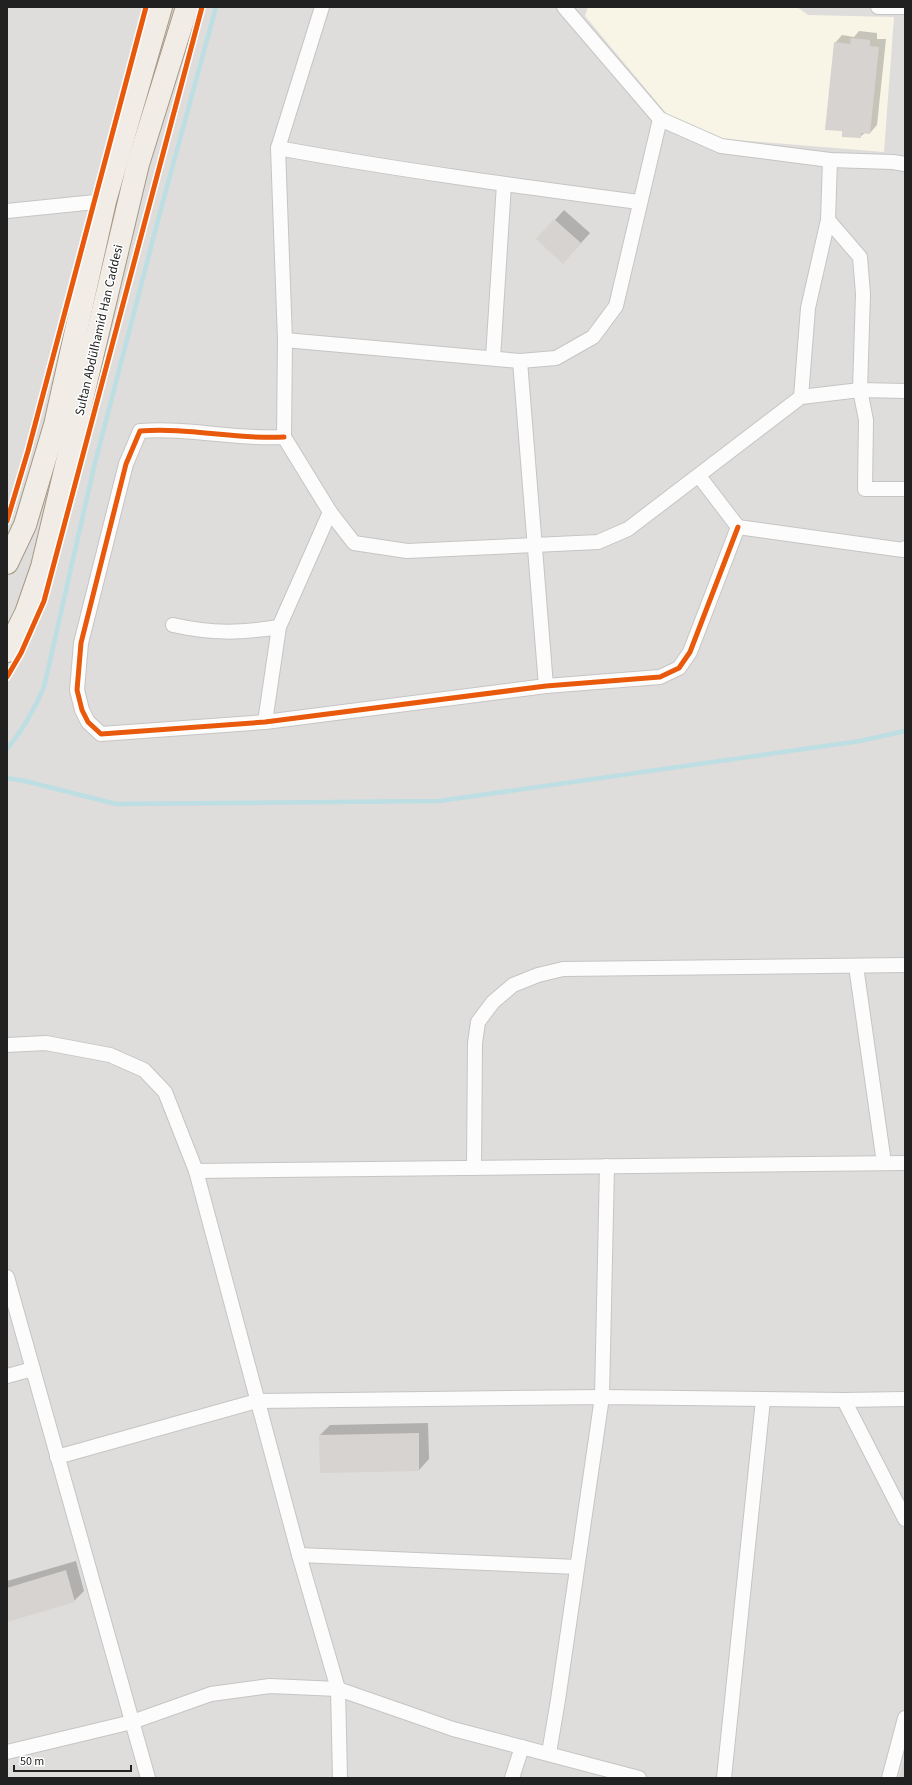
<svg xmlns="http://www.w3.org/2000/svg" width="912" height="1785" viewBox="0 0 912 1785" font-family="'Source Sans 3',sans-serif">
<style>
.residential{fill:#dedddb}
.education{fill:#f8f5e6}
.shadow{fill:#0003}
.lines{fill:none;stroke-linecap:round;stroke-linejoin:round}
.stream{stroke:#bddee2;stroke-width:4.5}
.building{fill:#d6d3d1}
.street-casing{stroke:#c6c5c4;stroke-width:16}
.primary-casing{stroke:#a69885;stroke-width:24}
.street{stroke:#fdfcfc;stroke-width:14}
.primary{stroke:#f2ece7;stroke-width:22}
.cycleway-casing{stroke:#fff;stroke-width:8}
.cycleway{stroke:#e8590c;stroke-width:5}
.labels{text-anchor:middle;dominant-baseline:central;stroke-width:3;stroke-linejoin:round;paint-order:stroke}
.street-label{font-size:13px;fill:#212121;stroke:#fff}
</style>
<rect width="100%" height="100%" fill="#efedea"/>
<rect class="residential" x="7" y="7" width="898" height="1771"/>
<polygon class="education" points="588,7 797,7 808,15 894,17 884,152 724,139 671,119 585,16"/>
<g class="shadow">
<polygon points="859,31 877,33 877,39 886,39 877,125 870,133 866,132 860,137 835,43 842,35 854,37"/>
<polygon points="564,210 590,233 573,252 555,220"/>
<polygon points="428,1423 429,1459 419,1470 320,1435 330,1425"/>
<polygon points="76,1561 84,1591 74,1601 7,1621 7,1581"/>
</g>
<g class="lines">
<g class="stream">
<path d="M7,749C23,730 34,710 44,687L94,467L159,216L216,7"/>
<polyline points="7,778 25,781 116,804 439,801 860,741 905,731"/>
</g>
</g>
<g class="building">
<polygon points="851,38 870,40 870,46 879,47 870,134 861,133 861,138 842,137 842,131 825,130 834,42 850,44"/>
<polygon points="554,219 581,243 563,264 536,239"/>
<polygon points="419,1433 419,1471 320,1473 319,1435"/>
<polygon points="66,1570 75,1602 7,1622 7,1588"/>
<polygon points="905,1758 905,1778 899,1778"/>
</g>
<g class="lines">
<defs>
<g id="street">
<polyline points="322,7 278,148 285,340 284,437 330,512 354,543 407,551 598,542 628,529 801,397 860,390 905,391"/>
<polyline points="564,7 660,119 721,146 830,160 893,162 905,164"/>
<polyline points="878,7 904,7"/>
<path d="M278,148C398,170 518,186 639,202"/>
<polyline points="7,211 105,201"/>
<polyline points="828,220 860,257 863,294 860,390 866,420 865,489 905,489"/>
<polyline points="285,340 520,361 556,358 593,337 616,306 660,119"/>
<polyline points="493,358 504,184"/>
<polyline points="520,361 546,686"/>
<polyline points="801,397 808,308 828,220 830,160"/>
<path d="M284,437C236,440 188,427 140,431L126,464L81,643L77,690L82,710L88,722L101,734L265,722L546,686L660,677L679,668L690,652L738,527"/>
<polyline points="699,476 738,527 903,550 905,548"/>
<path d="M173,625C213,634 240,633 279,627"/>
<polyline points="265,722 279,627 330,512"/>
<polyline points="856,966 884,1163"/>
<polyline points="7,1045 46,1043 110,1055 144,1070 165,1092 196,1171 299,1555 338,1689 340,1778"/>
<polyline points="474,1168 475,1043 478,1022 493,1002 513,985 538,975 563,969 905,965"/>
<polyline points="196,1171 905,1163"/>
<polyline points="7,1277 148,1778"/>
<polyline points="7,1376 33,1369"/>
<polyline points="844,1400 905,1519"/>
<polyline points="57,1457 257,1401 602,1397 844,1400 905,1399"/>
<polyline points="299,1555 577,1567"/>
<polyline points="7,1752 132,1722 211,1694 270,1686 338,1689 453,1729 639,1778"/>
<polyline points="549,1753 558,1700 602,1397 607,1166"/>
<polyline points="512,1778 522,1747"/>
<polyline points="724,1778 763,1400"/>
<polyline points="889,1778 905,1718"/>
</g>
<g id="primary">
<polyline points="7,563 25,525 55,425 105,201 161,7"/>
<polyline points="7,651 26,613 42,567 138,164 187,7"/>
</g>
</defs>
<use href="#street" class="street-casing"/>
<use href="#primary" class="primary-casing"/>
<use href="#street" class="street"/>
<use href="#primary" class="primary"/>
<defs>
<g id="cycleway">
<path d="M284,437C236,440 188,427 140,431L126,464L81,643L77,690L82,710L88,722L101,734L265,722L546,686L660,677L679,668L690,652L738,527"/>
<polyline points="7,521 28,451 146,7"/>
<polyline points="7,677 21,653 44,601 202,7"/>
</g>
</defs>
<use href="#cycleway" class="cycleway-casing"/>
<use href="#cycleway" class="cycleway"/>
</g>
<g class="labels">
<g class="street-label">
<text transform="translate(99 330) rotate(-77)">Sultan Abdülhamid Han Caddesi</text>
</g>
</g>
<rect width="912" height="1785" fill="none" stroke="#212121" stroke-width="16"/>
<path d="M14 1765v6h117v-6" fill="none" stroke="#212121" stroke-width="2"/>
<text x="20" y="1765" font-size="12" fill="#212121" stroke="#ffffff" stroke-width="3" paint-order="stroke">50 m</text>
</svg>
